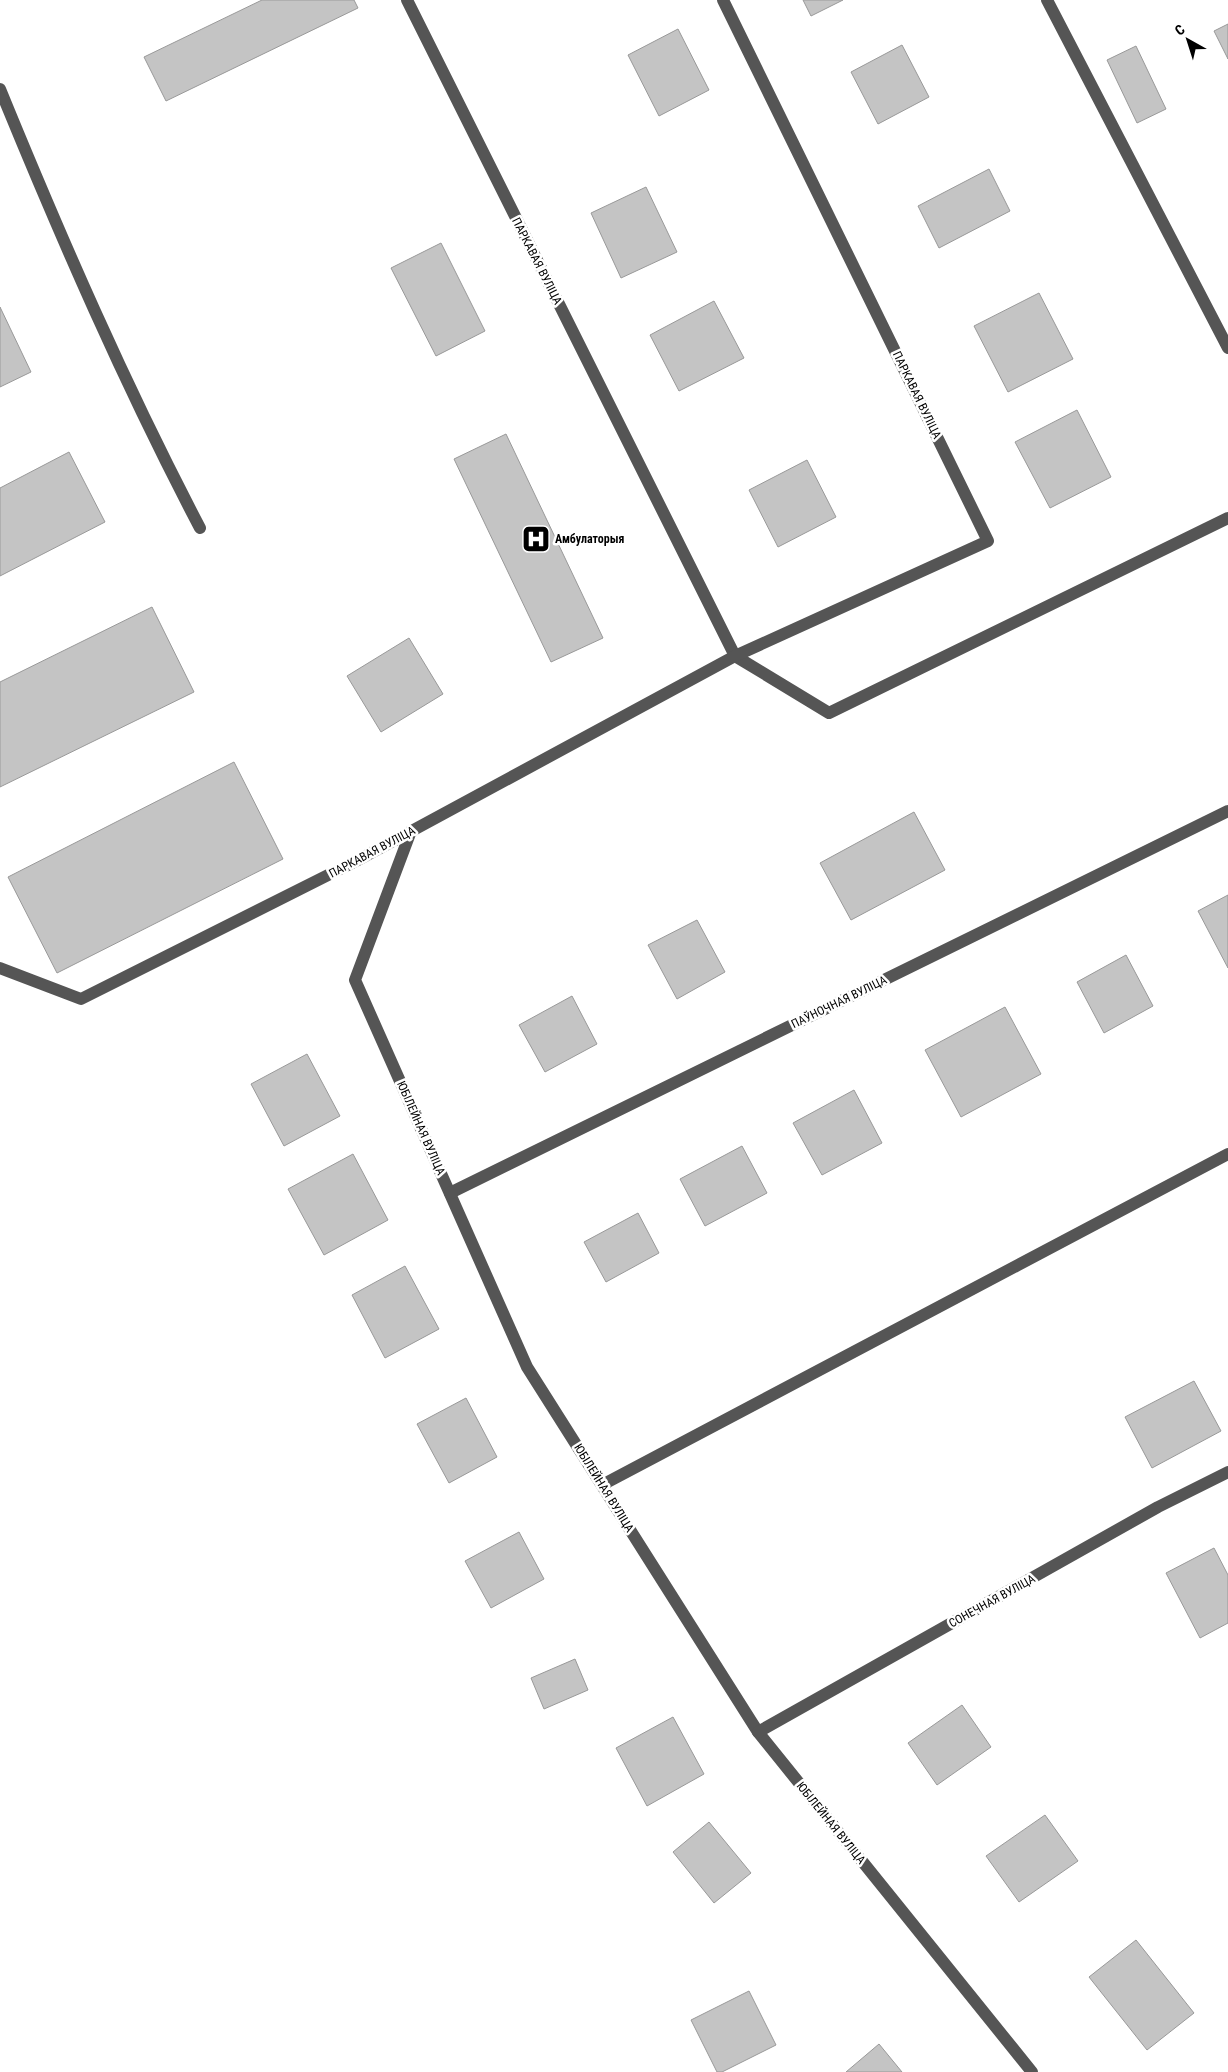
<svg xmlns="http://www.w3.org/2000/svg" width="1228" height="2072" viewBox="0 0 1228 2072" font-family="'Roboto Condensed',sans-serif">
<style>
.building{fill:#c4c4c4;stroke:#999}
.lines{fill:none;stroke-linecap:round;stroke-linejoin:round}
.minor{stroke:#555;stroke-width:12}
.labels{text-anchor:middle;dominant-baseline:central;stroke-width:5;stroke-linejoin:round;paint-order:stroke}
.street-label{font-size:12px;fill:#000;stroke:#fff}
.poi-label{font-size:12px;font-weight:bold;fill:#000;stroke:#fff;text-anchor:start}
</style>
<rect width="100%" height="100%" fill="#fff"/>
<g class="building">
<polygon points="262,0 354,0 358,8 166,101 144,57"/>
<polygon points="803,0 843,0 811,16"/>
<polygon points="1228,24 1228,59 1214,31"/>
<polygon points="678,29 709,90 659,116 628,55"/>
<polygon points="902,45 929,97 878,124 851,72"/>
<polygon points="1136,46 1166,109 1137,123 1107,60"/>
<polygon points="989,169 1010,211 939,248 918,206"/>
<polygon points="646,187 677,252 621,278 591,213"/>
<polygon points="441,243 485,331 436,356 391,268"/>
<polygon points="1039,293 1073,359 1008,392 974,326"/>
<polygon points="714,301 744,358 679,391 650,335"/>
<polygon points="0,307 31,372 0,387"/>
<polygon points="1077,410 1111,477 1050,508 1015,442"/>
<polygon points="506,434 603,638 551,662 454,459"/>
<polygon points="69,452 105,522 0,576 0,488"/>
<polygon points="807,460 836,517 778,547 749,490"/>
<polygon points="152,607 194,692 0,787 0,682"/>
<polygon points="409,638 443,694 381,732 347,676"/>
<polygon points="234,762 283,859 57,973 8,877"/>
<polygon points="914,812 945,870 851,920 820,863"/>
<polygon points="1228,895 1228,968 1198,911"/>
<polygon points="697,920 725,972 677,999 648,945"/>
<polygon points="1126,955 1153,1006 1104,1033 1077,982"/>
<polygon points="572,996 597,1044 545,1072 519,1025"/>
<polygon points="1005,1007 1041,1074 961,1117 925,1050"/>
<polygon points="307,1054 340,1116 284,1146 251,1084"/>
<polygon points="854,1090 882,1143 822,1175 793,1123"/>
<polygon points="742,1146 767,1193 705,1226 680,1179"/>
<polygon points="353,1154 388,1220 324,1255 288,1189"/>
<polygon points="638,1213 659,1253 606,1282 584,1242"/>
<polygon points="405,1266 439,1329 385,1358 352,1295"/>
<polygon points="1194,1381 1221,1431 1152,1468 1125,1417"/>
<polygon points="466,1398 497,1457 449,1483 417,1424"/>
<polygon points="519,1532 544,1579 491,1608 465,1561"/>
<polygon points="1214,1548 1228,1575 1228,1623 1200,1638 1166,1573"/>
<polygon points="575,1659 588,1690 544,1709 531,1678"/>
<polygon points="962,1705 991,1747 937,1785 908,1743"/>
<polygon points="673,1717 704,1774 647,1806 616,1748"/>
<polygon points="1045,1815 1078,1861 1019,1902 986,1856"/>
<polygon points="709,1822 751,1873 714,1903 673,1852"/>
<polygon points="1136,1940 1194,2013 1147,2050 1089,1977"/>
<polygon points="749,1991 776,2045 722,2072 717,2072 691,2020"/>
<polygon points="879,2044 902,2072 846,2072"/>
</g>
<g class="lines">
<g class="minor">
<polyline points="407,0 735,656 829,713 1228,518"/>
<polyline points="1047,0 1228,348"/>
<path d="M0,89C61,238 125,385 200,528"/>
<polyline points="411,831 355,980 527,1367 758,1732 1032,2072"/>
<polyline points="0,968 81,999 358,860 735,656 988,541 723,0"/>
<polyline points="450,1193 1228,811"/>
<polyline points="602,1485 1228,1154"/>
<polyline points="758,1732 1158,1507 1228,1472"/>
</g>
</g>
<defs>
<symbol id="hospital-square" viewBox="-11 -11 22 22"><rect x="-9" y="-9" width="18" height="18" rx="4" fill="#000" stroke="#fff"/><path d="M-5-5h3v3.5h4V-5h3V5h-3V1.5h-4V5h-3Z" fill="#fff"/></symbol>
</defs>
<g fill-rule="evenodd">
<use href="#hospital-square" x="520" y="523" width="32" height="32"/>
</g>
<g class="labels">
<g class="street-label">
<text transform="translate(537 261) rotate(63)">ПАРКАВАЯ ВУЛІЦА</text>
<text transform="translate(917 395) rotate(64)">ПАРКАВАЯ ВУЛІЦА</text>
<text transform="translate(372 852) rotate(-28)">ПАРКАВАЯ ВУЛІЦА</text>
<text transform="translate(839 1002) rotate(-26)">ПАЎНОЧНАЯ ВУЛІЦА</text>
<text transform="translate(421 1128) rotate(66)">ЮБІЛЕЙНАЯ ВУЛІЦА</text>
<text transform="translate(604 1488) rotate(58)">ЮБІЛЕЙНАЯ ВУЛІЦА</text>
<text transform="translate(992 1601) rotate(-29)">СОНЕЧНАЯ ВУЛІЦА</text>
<text transform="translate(831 1823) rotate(51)">ЮБІЛЕЙНАЯ ВУЛІЦА</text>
</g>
<g class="poi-label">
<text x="555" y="539">Амбулаторыя</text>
</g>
</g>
<g transform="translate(1188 40) rotate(321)" stroke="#ffffff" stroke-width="4" paint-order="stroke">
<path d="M0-4L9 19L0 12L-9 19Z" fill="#000000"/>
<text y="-8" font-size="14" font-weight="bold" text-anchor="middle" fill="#000000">С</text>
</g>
</svg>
